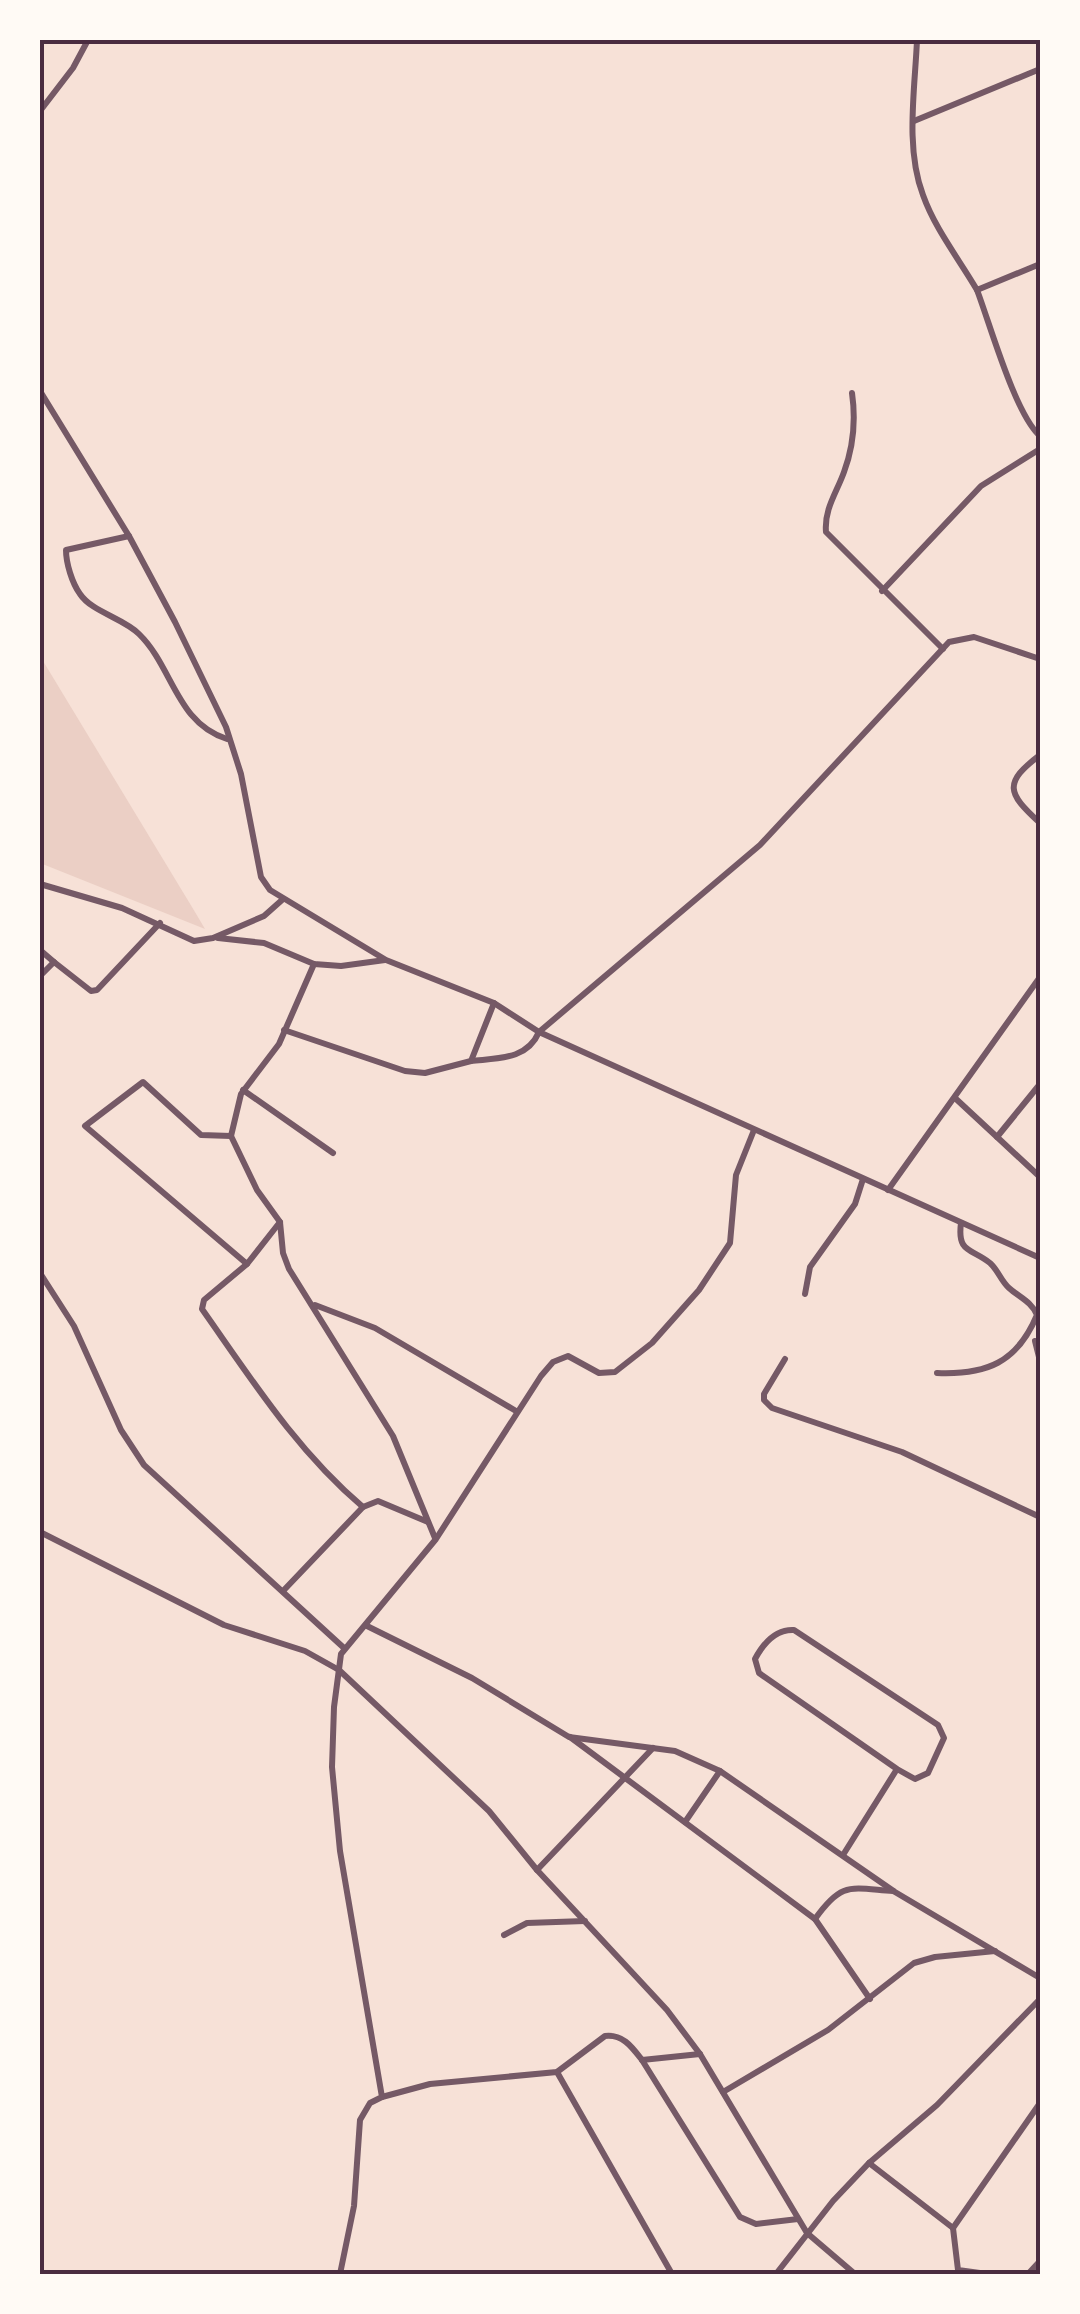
<svg xmlns="http://www.w3.org/2000/svg" width="1080" height="2314" viewBox="0 0 1080 2314" font-family="'Fira Sans Condensed',sans-serif">
<style>
.green{fill:#ebcfc5}
.lines{fill:none;stroke-linecap:round;stroke-linejoin:round}
.minor{stroke:#755966;stroke-width:6}
.neatline{fill:none;stroke:#4a2c40;stroke-width:4}
</style>
<rect width="100%" height="100%" fill="#f7e1d7"/>
<polygon class="green" points="40,656 195,912 205,929 40,863"/>
<g class="lines">
<g class="minor">
<path d="M917,40C915,89 905,148 923,195C935,229 959,259 977,290L1040,264"/>
<polyline points="40,111 73,68 88,40"/>
<polyline points="914,121 1040,69"/>
<path d="M977,290C990,324 1015,414 1040,436"/>
<polyline points="40,391 129,536 175,622 226,727 241,774 261,877 270,890 386,960 494,1003 539,1032 1040,1258"/>
<path d="M852,393C856,421 854,445 844,472C837,492 824,509 826,532L943,649"/>
<path d="M129,536L66,550C66,563 72,583 80,594C92,612 123,618 139,634C173,667 176,723 227,739"/>
<polyline points="882,591 981,486 1040,449"/>
<path d="M1040,755C1003,783 1007,793 1040,823"/>
<polyline points="40,884 122,908 194,941 213,938 264,916 282,900"/>
<polyline points="218,938 264,943 314,964 341,966 385,960"/>
<polyline points="40,950 54,962"/>
<polyline points="40,976 54,962 91,991 97,990 160,923"/>
<polyline points="284,1030 405,1071 425,1073 471,1061 494,1003"/>
<path d="M471,1061C498,1058 527,1060 539,1032L760,845L949,642L974,637L1040,659"/>
<polyline points="243,1090 333,1153"/>
<polyline points="955,1098 997,1137 1040,1084"/>
<polyline points="231,1136 257,1190 280,1222 283,1253 289,1269 393,1436 435,1538"/>
<polyline points="997,1137 1040,1177"/>
<polyline points="888,1190 1040,977"/>
<polyline points="280,1222 247,1264 85,1126 143,1082 201,1135 231,1136 241,1094 279,1044 314,964"/>
<path d="M247,1264L204,1300L202,1309C252,1380 297,1451 363,1507L378,1501L428,1522"/>
<polyline points="40,1273 74,1326 121,1430 144,1465 344,1648"/>
<polyline points="805,1294 810,1267 855,1204 863,1179"/>
<polyline points="315,1305 375,1328 516,1411"/>
<polyline points="1035,1341 1040,1361"/>
<polyline points="785,1359 764,1394 764,1400 772,1408 902,1452 1040,1517"/>
<path d="M937,1373C986,1375 1017,1363 1037,1315C1032,1302 1019,1297 1009,1288C1001,1281 998,1270 990,1263C971,1248 957,1253 961,1223"/>
<polyline points="40,1532 224,1625 305,1651 339,1670 489,1811 537,1870 667,2010 700,2054 807,2233 855,2274"/>
<polyline points="284,1590 363,1507"/>
<polyline points="367,1626 472,1678 569,1737 675,1751 720,1771 895,1892 1040,1978"/>
<path d="M570,1737L815,1919C842,1881 850,1888 893,1891"/>
<polyline points="685,1822 720,1771"/>
<path d="M843,1855L897,1769L759,1673L755,1659C763,1644 775,1629 794,1630L938,1725L944,1738L928,1773L915,1779L897,1769"/>
<polyline points="537,1870 653,1748"/>
<polyline points="815,1919 870,1999"/>
<polyline points="504,1935 527,1923 585,1921"/>
<polyline points="642,2060 700,2054"/>
<polyline points="557,2072 672,2274"/>
<polyline points="723,2092 828,2030 914,1963 935,1957 995,1951"/>
<path d="M382,2097L430,2084L557,2072L605,2036C623,2034 632,2047 642,2060L740,2217L756,2224L798,2219"/>
<polyline points="869,2163 953,2228 958,2270 987,2274"/>
<polyline points="953,2228 1040,2103"/>
<polyline points="340,2274 354,2206 360,2120 370,2103 382,2097 340,1851 332,1767 334,1707 341,1654 436,1539 541,1376 553,1362 568,1356 599,1373 615,1372 652,1343 699,1290 730,1243 736,1175 754,1130"/>
<polyline points="776,2274 833,2201 869,2163 937,2105 1040,1999"/>
<polyline points="1028,2274 1040,2261"/>
</g>
</g>
<rect width="1080" height="2314" fill="none" stroke="#fffaf5" stroke-width="85"/>
<rect x="42" y="42" width="996" height="2230" class="neatline"/>
</svg>
